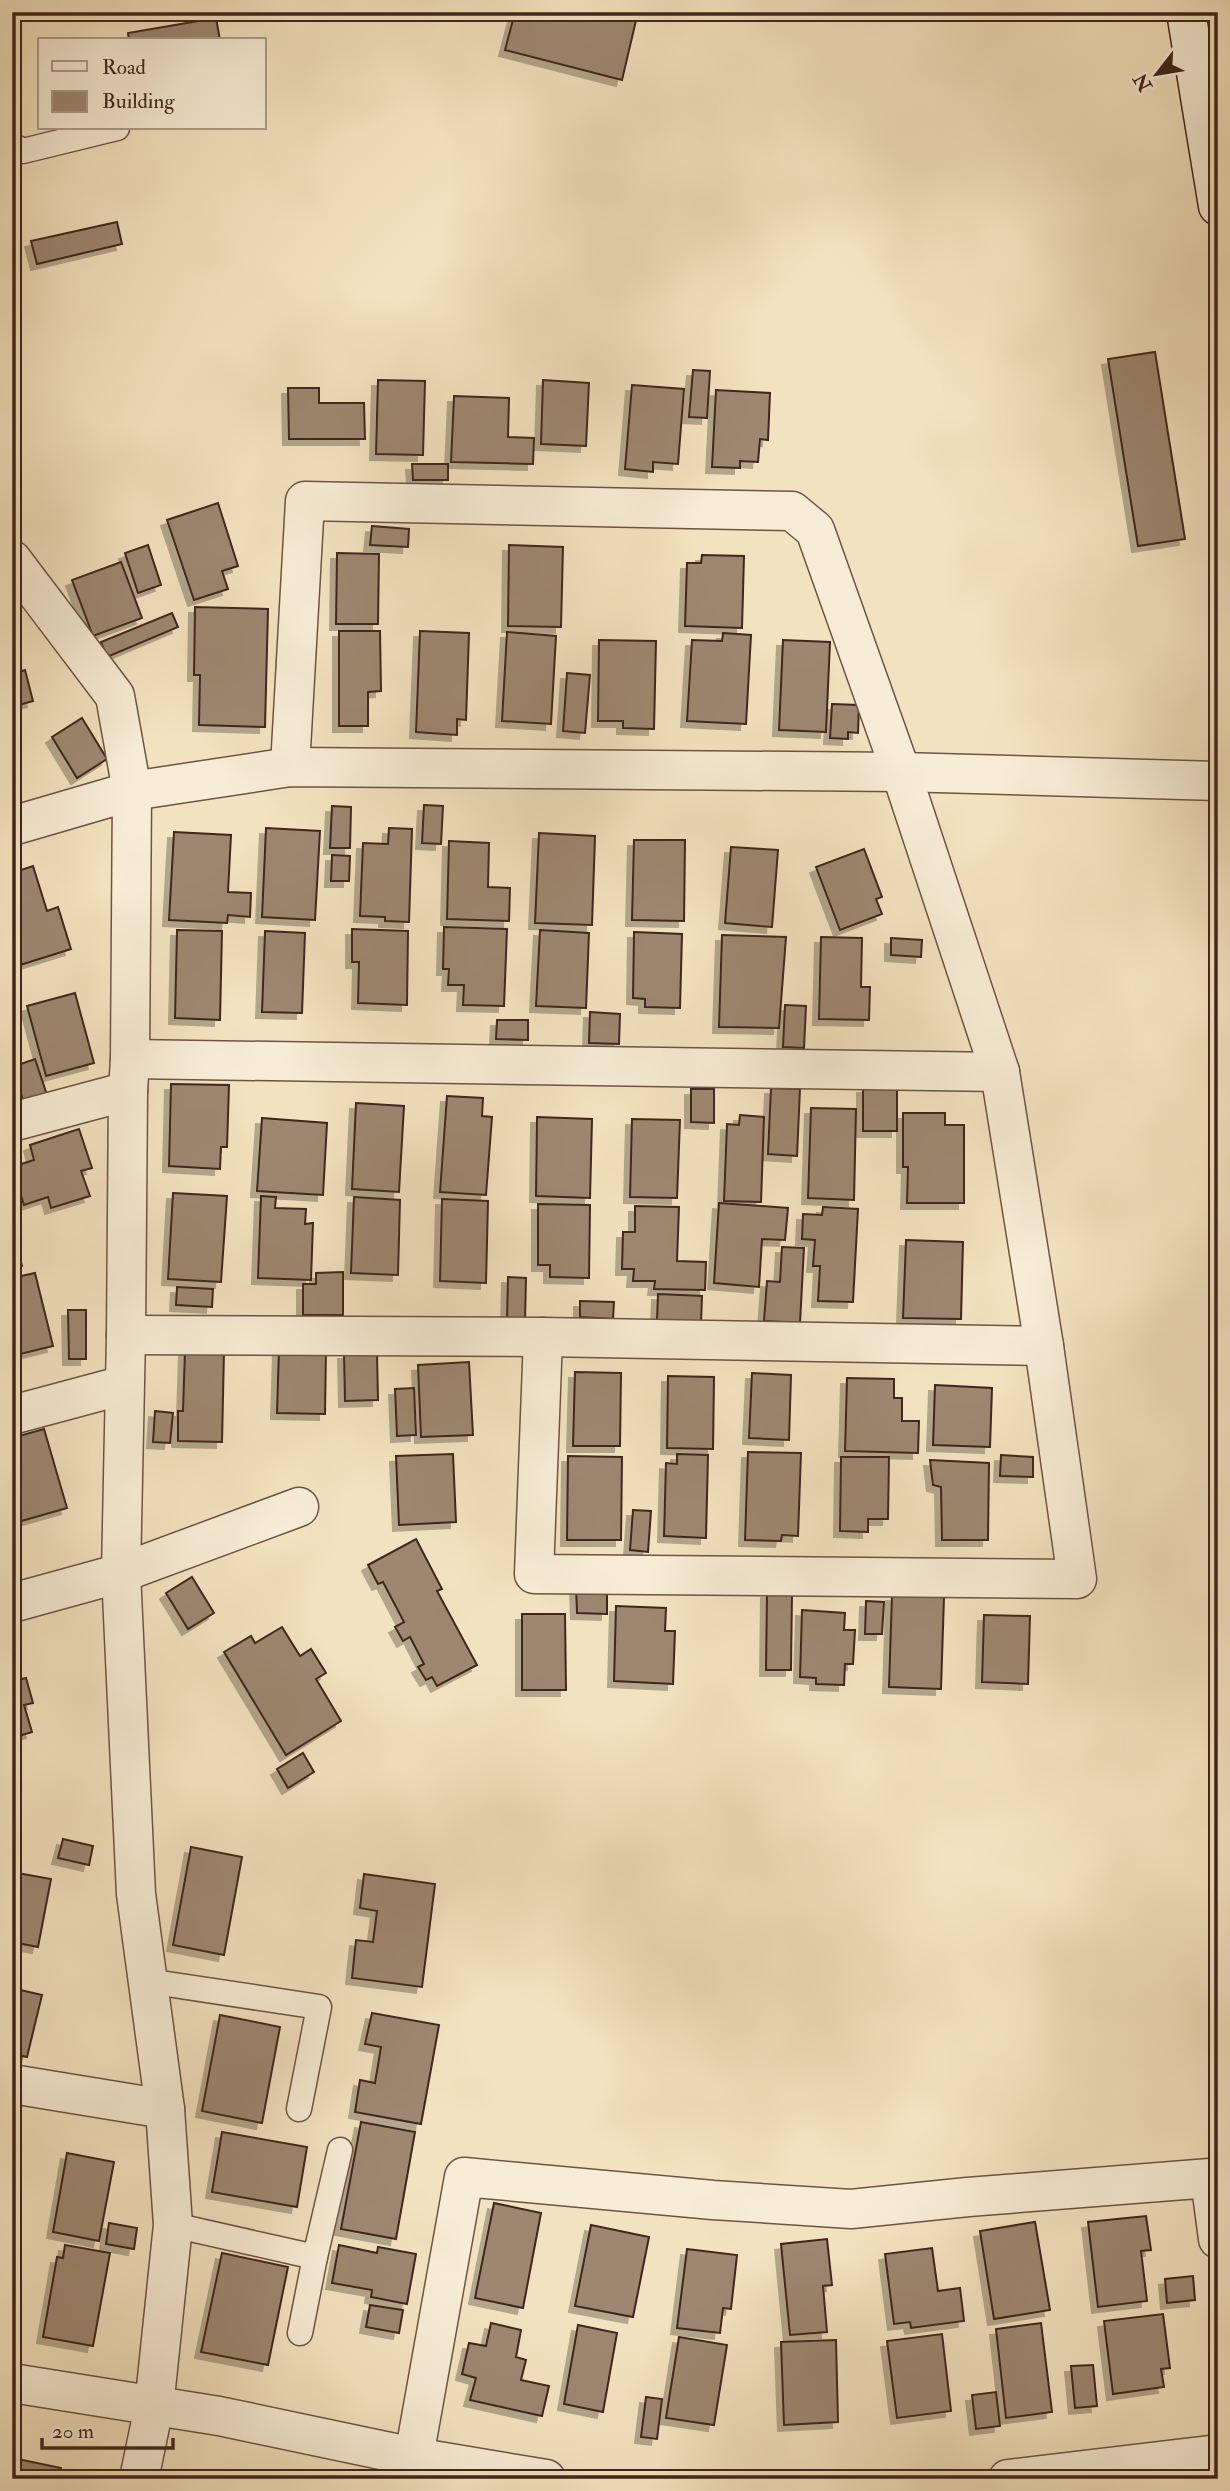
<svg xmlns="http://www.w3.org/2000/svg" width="1230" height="2491" viewBox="0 0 1230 2491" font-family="'IM FELL Double Pica',serif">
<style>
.building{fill:#9d8771;stroke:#40251c;stroke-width:2;filter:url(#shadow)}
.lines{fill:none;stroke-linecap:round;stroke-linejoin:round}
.lane-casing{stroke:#6d5445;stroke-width:27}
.street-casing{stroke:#6d5445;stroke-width:41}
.secondary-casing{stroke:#40251c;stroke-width:41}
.lane{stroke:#f7ecd5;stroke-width:24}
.street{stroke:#f7ecd5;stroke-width:38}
.secondary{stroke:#f7ecd5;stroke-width:38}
</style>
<defs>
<filter id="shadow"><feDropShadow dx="-6" dy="6" stdDeviation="0" flood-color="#0004"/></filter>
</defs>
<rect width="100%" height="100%" fill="#f3e2bf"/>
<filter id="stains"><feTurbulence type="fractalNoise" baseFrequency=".00286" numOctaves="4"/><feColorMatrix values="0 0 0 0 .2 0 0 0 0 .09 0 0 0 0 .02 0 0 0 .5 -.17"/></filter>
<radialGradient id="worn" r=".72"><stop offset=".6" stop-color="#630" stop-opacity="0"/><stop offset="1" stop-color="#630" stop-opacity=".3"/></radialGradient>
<g class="building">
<polygon points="515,12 638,12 622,80 505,50"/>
<polygon points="216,18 220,40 129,40 128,33"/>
<polygon points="117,222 122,244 37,264 31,241"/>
<polygon points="1155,352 1185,539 1138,546 1108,359"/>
<polygon points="693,370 710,371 707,418 689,417"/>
<polygon points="378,380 425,381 423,455 376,454"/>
<polygon points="543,380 589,383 586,446 541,444"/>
<polygon points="632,385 684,389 678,464 653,462 653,472 625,469"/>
<polygon points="288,388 319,388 319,403 364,403 365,439 289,439"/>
<polygon points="716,390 770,393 768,440 760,439 758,462 740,461 740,468 712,467"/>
<polygon points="454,396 509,398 508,437 534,438 533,464 451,462"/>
<polygon points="412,464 448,464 448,480 413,480"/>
<polygon points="218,503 238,566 222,571 228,589 194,600 167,520"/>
<polygon points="372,526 409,529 408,547 370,545"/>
<polygon points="148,545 161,585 138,593 125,553"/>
<polygon points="509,545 563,547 561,627 508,626"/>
<polygon points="337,553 379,554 378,624 336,624"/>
<polygon points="702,555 744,556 742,628 685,626 687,563 701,563"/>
<polygon points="121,562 142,618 93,636 72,580"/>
<polygon points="195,607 268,609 265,727 199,725 200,675 194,675"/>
<polygon points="172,613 178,627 107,657 101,642"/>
<polygon points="339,631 380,631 381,691 368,692 368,726 339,726"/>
<polygon points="420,631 469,633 466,720 457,719 457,735 416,732"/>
<polygon points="507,632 556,636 551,724 502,721"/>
<polygon points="723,633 751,635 746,724 687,721 692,640 722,641"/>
<polygon points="599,640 656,641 654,729 623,728 623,721 598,721"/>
<polygon points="783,640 830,642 826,732 779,730"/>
<polygon points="25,670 33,701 12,707 12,674"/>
<polygon points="567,673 590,675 585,733 563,731"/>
<polygon points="832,704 859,705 858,733 848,732 848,739 830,738"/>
<polygon points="82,718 107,759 77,778 52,737"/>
<polygon points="424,805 443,806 441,844 422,843"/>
<polygon points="332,806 351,807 350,848 330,848"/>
<polygon points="266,828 320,831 315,920 262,917"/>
<polygon points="389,828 412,829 409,922 385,921 385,917 360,916 363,843 388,844"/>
<polygon points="174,832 231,835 228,892 251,893 250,917 228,915 227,923 169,920"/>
<polygon points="539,833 595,836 592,925 535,923"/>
<polygon points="634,840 685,840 684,921 632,920"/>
<polygon points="449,841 489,843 488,887 510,888 509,921 447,919"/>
<polygon points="731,847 778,850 772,927 725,923"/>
<polygon points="864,849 882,897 876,899 882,914 840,930 816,867"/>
<polygon points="332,855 350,856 349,881 331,881"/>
<polygon points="33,866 47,911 58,907 71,949 17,966 12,951 12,873"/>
<polygon points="444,927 507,929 504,1006 463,1005 464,985 448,985 449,969 443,969"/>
<polygon points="352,929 408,931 407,1005 358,1003 359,962 352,962"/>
<polygon points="177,930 222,931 220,1020 175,1018"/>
<polygon points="540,930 589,933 586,1008 536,1006"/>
<polygon points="265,931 305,933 302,1013 262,1012"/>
<polygon points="634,932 682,934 680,1008 645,1007 645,999 633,998"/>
<polygon points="722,935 786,937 779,1028 719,1027"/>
<polygon points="821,937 862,938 861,987 870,987 869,1020 819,1019"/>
<polygon points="891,938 922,940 921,957 891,955"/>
<polygon points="75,993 94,1063 46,1076 27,1006"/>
<polygon points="785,1005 806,1006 804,1048 783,1047"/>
<polygon points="590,1012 620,1014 619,1044 589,1043"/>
<polygon points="497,1020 528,1020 528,1040 496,1039"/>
<polygon points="35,1059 47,1095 24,1103 12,1067"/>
<polygon points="171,1084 229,1085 227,1147 221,1147 220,1169 169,1166"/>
<rect x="863" y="1087" width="34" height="44"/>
<polygon points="771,1088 800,1089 797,1156 768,1154"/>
<polygon points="691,1089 714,1089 714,1123 691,1122"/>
<polygon points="447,1096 483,1098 482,1116 492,1117 486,1195 440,1192"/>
<polygon points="356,1103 404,1106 399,1192 352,1189"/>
<polygon points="811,1108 856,1109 854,1200 808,1198"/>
<polygon points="903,1113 945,1113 945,1125 964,1125 964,1203 907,1203 908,1167 903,1167"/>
<polygon points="740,1115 764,1117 761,1202 724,1201 727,1124 739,1125"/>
<polygon points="537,1117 592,1119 590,1198 536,1196"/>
<polygon points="262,1118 327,1123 323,1195 257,1191"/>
<polygon points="632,1119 680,1120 677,1198 630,1197"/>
<polygon points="79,1129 92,1168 81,1171 90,1196 51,1208 48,1197 24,1205 12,1167 34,1160 30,1145"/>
<polygon points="173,1193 227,1196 221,1282 168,1279"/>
<polygon points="261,1196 276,1197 275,1208 306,1209 305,1224 313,1223 311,1280 258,1278"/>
<polygon points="354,1197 400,1200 398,1275 351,1273"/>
<polygon points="442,1199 488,1201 486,1283 440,1281"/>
<polygon points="719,1203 788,1208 785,1240 762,1239 759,1287 714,1283"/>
<polygon points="538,1204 590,1205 589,1278 550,1277 550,1265 538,1265"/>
<polygon points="635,1206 679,1207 677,1261 706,1262 705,1290 654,1289 655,1281 633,1281 634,1269 622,1269 623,1232 635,1232"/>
<polygon points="823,1207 858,1209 853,1302 818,1301 820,1266 813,1266 815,1240 802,1239 803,1214 822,1215"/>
<polygon points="14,1213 21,1237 15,1239 22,1266 12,1268 12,1214"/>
<polygon points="906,1240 963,1242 961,1319 903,1318"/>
<polygon points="782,1247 804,1248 800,1323 764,1321 767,1281 780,1282"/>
<polygon points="343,1272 343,1315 303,1315 303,1284 316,1284 316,1273"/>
<polygon points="35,1273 53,1346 12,1356 12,1278"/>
<polygon points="508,1277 526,1278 525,1321 507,1320"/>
<polygon points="177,1287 213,1289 212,1307 176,1305"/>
<polygon points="658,1294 702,1296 701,1323 657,1320"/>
<polygon points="580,1301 614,1302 613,1319 580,1317"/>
<polygon points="68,1310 86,1310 86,1359 69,1359"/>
<polygon points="279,1348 326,1349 325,1414 277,1413"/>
<polygon points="185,1350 224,1351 222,1442 178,1441 178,1411 183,1411"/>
<polygon points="344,1353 377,1353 378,1400 345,1401"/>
<polygon points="469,1362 473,1435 421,1437 418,1365"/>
<polygon points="575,1372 621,1373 620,1446 573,1446"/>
<polygon points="752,1373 791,1375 789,1440 749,1438"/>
<polygon points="668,1376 714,1377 713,1449 667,1448"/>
<polygon points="847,1378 894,1379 894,1398 902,1398 902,1421 919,1421 918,1453 845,1451"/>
<polygon points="935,1385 992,1388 990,1447 933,1445"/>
<polygon points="414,1388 416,1435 397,1436 395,1389"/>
<polygon points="155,1411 173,1413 170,1443 153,1442"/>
<polygon points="44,1429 67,1508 18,1522 12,1504 12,1438"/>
<polygon points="748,1452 801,1453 798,1536 782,1535 781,1541 745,1540"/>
<polygon points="453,1454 456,1522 399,1525 396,1456"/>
<polygon points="677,1454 708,1455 706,1538 664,1536 666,1463 677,1464"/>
<polygon points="1001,1455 1033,1457 1033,1477 1000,1476"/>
<polygon points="568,1456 622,1457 621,1540 567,1540"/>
<polygon points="841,1457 889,1457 888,1519 868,1519 868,1532 840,1531"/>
<polygon points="930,1460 989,1463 988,1540 942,1540 941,1487 933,1485"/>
<polygon points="633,1510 651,1511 648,1552 630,1550"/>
<polygon points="416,1539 442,1589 437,1591 477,1665 437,1686 432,1677 426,1680 418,1667 424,1664 410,1637 403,1641 395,1627 404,1622 383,1582 378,1584 368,1565"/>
<polygon points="192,1577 214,1613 188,1629 166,1593"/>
<polygon points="576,1587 607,1588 607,1614 577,1613"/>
<polygon points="767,1592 792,1593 791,1670 766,1670"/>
<polygon points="892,1595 944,1597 941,1689 889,1687"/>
<polygon points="866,1601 884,1602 882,1634 865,1634"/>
<polygon points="616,1606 666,1608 665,1631 675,1631 673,1684 614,1681"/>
<polygon points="802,1610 845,1613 844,1630 855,1630 853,1664 845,1664 844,1685 816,1684 816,1678 800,1677"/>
<polygon points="522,1614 565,1614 566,1690 522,1690"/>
<polygon points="984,1615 1030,1616 1028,1684 982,1682"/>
<polygon points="282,1627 300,1656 311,1649 326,1673 316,1679 341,1721 286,1755 224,1652 251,1636 255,1643"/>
<polygon points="12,1666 17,1680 26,1678 33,1703 24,1705 32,1732 12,1738"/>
<polygon points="303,1753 314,1772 288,1788 277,1769"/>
<polygon points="63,1839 93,1846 89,1865 58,1858"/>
<polygon points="191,1847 242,1857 224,1955 173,1945"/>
<polygon points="12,1872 51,1879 38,1947 12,1942"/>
<polygon points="364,1874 435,1884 422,1987 352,1978 356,1940 373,1942 377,1911 360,1908"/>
<polygon points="12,1988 42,1995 27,2057 17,2055 13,2066"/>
<polygon points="372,2013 439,2025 421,2124 355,2112 360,2080 375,2083 381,2047 365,2044"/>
<polygon points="220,2015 280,2027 262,2123 202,2111"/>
<polygon points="361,2122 415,2132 396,2239 341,2229"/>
<polygon points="222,2132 307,2147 297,2207 212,2192"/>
<polygon points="12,2149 18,2150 12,2183"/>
<polygon points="67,2153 114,2162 99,2241 53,2232"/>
<polygon points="494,2203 541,2213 523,2308 475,2298"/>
<polygon points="1146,2216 1151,2250 1141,2251 1147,2301 1098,2307 1088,2222"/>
<polygon points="1035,2222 1050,2310 994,2319 980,2231"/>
<polygon points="109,2223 137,2228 134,2249 106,2244"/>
<polygon points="591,2225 649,2237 633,2317 575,2306"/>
<polygon points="827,2239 832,2285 823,2286 827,2332 790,2335 781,2244"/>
<polygon points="65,2245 110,2253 93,2346 43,2337 57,2257 63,2258"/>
<polygon points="339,2245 377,2253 378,2247 416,2254 407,2304 371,2297 372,2290 332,2283"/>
<polygon points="932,2248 938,2291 960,2288 964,2321 911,2328 910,2322 894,2324 885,2254"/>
<polygon points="687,2249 737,2255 731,2309 723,2308 720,2333 677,2328"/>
<polygon points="222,2253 288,2267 268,2365 201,2352"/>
<polygon points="1193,2276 1195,2300 1167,2303 1165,2279"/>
<polygon points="370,2305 403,2310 399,2333 366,2327"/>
<polygon points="1163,2314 1170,2368 1161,2369 1164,2387 1113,2394 1104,2321"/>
<polygon points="491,2323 521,2330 516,2357 526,2360 521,2380 549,2386 542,2416 470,2400 476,2378 462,2374 469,2343 486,2346"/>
<polygon points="1041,2323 1052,2412 1006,2418 996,2329"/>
<polygon points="578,2325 617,2333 603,2412 564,2404"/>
<polygon points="942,2334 951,2411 897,2418 887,2341"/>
<polygon points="679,2337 727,2345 714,2425 666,2418"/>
<polygon points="836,2340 838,2422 784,2425 781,2342"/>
<polygon points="1093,2365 1097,2406 1075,2408 1071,2366"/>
<polygon points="996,2392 1000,2426 976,2429 972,2395"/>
<polygon points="646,2397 662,2399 657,2439 641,2437"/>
<polygon points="13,2458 61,2468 59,2479 12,2479"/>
</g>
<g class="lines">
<defs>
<g id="lane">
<polyline points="12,145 23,151 117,128"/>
<polyline points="147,1981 319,2007 299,2109"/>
<polyline points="173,2225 315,2257 300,2333"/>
<polyline points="315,2257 340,2150"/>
</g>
<g id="street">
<polyline points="12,560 115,696 132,791 130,1059 128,1091 126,1335 121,1573 136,1894 165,2109 173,2225 154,2407 139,2479"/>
<polyline points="290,767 305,501 792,511 815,530 901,772 1000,1072 1044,1346 1077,1579 534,1574 543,1337"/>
<polyline points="12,826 132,791 290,767 901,772 1218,781"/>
<polyline points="130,1059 1000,1072"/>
<polyline points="12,1122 128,1091"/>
<polyline points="126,1335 543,1337 1044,1346"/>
<polyline points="12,1415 124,1385"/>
<polyline points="12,1603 121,1573 299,1507"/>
<polyline points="12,2084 165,2109"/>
<polyline points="12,2383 219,2416 414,2457 546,2479"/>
<polyline points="410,2479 464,2177 713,2200 851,2209 968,2197 1210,2178 1218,2239"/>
<polyline points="1008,2479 1218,2454"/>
</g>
<polyline id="secondary" points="1186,12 1218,206"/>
</defs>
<use href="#lane" class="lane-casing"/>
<use href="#street" class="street-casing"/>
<use href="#secondary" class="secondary-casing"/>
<use href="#lane" class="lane"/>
<use href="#street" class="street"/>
<use href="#secondary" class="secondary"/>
</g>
<rect width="1230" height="2491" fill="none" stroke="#f3e2bf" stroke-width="42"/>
<rect x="14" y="14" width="1202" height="2463" fill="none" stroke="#40251c" stroke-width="3.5"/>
<rect x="21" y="21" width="1188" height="2449" fill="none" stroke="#40251c" stroke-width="2"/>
<rect x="38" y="38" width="228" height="91" fill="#f7ecd5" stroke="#ae9c8b" stroke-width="2"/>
<rect x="52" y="61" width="35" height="10" fill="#f7ecd5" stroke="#ae9c8b" stroke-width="2"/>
<text x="102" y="74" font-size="21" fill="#40251c">Road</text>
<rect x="52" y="91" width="35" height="21" fill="#9d8771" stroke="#ae9c8b" stroke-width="2"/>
<text x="102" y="108" font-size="21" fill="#40251c">Building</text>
<g transform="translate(1157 74) rotate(239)" stroke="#f7ecd5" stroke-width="5" paint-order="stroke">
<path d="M0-5L12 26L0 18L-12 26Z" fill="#40251c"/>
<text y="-10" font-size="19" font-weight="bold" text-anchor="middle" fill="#40251c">N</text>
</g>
<path d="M42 2438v10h131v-10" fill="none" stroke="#40251c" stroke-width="3.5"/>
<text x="52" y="2438" font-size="21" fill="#40251c" stroke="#f7ecd5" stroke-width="5" paint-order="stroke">20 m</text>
<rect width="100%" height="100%" filter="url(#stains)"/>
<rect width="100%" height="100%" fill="url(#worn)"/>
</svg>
